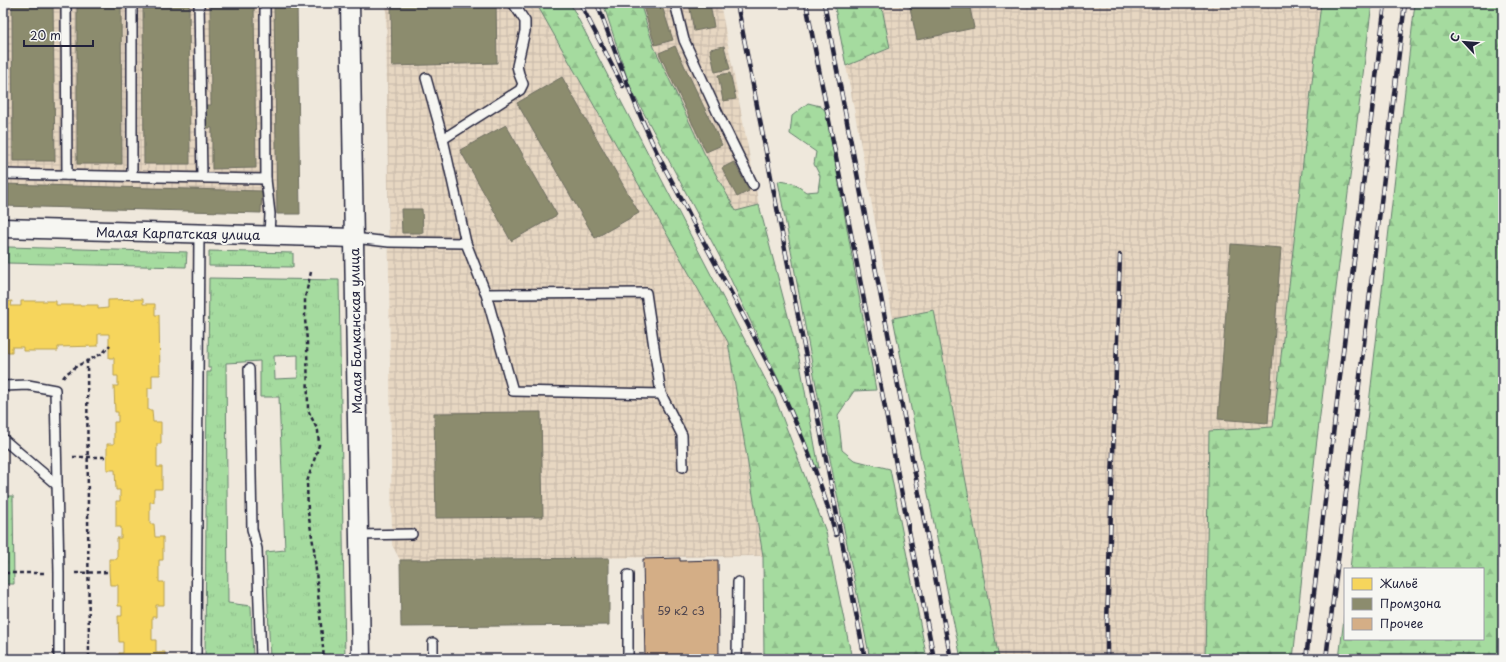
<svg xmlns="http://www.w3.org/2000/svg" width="1506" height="662" viewBox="0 0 1506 662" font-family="'Playpen Sans',sans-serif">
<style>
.industrial{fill:url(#industrial-grid)}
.grass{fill:url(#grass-tufts);stroke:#647e6d;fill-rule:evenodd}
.forest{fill:url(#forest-firs);stroke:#647e6d}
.park{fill:url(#park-crowns);stroke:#647e6d}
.homes{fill:#f6d55c;stroke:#b69f52}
.industry{fill:#8c8c6e;stroke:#6c6c5f}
.building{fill:#d4ae86;stroke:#22223b}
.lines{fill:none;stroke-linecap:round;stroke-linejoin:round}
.service-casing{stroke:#22223b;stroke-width:12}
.minor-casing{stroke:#22223b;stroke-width:21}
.path{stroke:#22223b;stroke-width:2.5;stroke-dasharray:4 3;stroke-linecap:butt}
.service{stroke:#f6f6f2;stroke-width:9}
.minor{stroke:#f6f6f2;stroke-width:18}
.rail-casing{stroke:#22223b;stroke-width:4.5}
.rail{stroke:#f6f6f2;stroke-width:3;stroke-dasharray:9;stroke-linecap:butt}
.labels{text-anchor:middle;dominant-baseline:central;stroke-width:4;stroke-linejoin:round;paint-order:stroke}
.number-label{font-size:11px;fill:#4e454e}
.street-label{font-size:13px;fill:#22223b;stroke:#f6f6f2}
</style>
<defs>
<pattern id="industrial-grid" width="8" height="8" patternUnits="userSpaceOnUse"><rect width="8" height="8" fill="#e7d7c2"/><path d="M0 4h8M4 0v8" fill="none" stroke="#c6b8a8"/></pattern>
<pattern id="grass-tufts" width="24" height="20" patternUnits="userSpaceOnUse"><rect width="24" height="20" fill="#a5db9f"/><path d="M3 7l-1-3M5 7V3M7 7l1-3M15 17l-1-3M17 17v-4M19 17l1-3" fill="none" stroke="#8ebc8a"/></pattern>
<pattern id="forest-firs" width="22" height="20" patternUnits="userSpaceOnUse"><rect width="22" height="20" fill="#a5db9f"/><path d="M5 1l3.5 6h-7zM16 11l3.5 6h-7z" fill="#8ebc8a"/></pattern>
<pattern id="park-crowns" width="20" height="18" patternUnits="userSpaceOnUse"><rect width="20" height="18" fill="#a5db9f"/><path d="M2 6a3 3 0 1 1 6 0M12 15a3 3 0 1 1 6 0" fill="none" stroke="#8ebc8a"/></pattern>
</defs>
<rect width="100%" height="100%" fill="#efe8dc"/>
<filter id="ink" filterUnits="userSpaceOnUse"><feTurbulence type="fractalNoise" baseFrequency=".025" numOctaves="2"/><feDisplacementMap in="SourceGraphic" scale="8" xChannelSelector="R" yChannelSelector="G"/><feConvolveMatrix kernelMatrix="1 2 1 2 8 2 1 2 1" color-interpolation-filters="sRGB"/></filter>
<g filter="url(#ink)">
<g class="industrial">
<polygon points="3,3 297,3 300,214 3,206"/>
<polygon points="386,3 536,3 728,342 763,556 400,560 392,545"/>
<polygon points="640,3 720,3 759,205 736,212 704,153 654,47"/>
<polygon points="881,3 1321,3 1273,428 1209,431 1205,659 999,659 934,310 893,318 846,66 890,48"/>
</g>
<g class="grass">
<polygon points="8,247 187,252 186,267 7,263"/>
<polygon points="209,251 293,253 293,267 209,266"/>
<path d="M209,278L339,280L345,659H270L266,552L285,550L279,397H260V361L226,363L228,603L251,606L253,659H205L207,372H211V368H208ZM298,355V378L275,379L274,356Z"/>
</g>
<g class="forest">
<polygon points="536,3 570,3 775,398 826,532 852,659 764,659 763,556 728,342"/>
<polygon points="603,3 640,3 654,47 704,153 736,211 759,205 799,358 819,468 814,467 782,387 720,257 630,87"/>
<polygon points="834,3 881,3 890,48 846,66"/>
<polygon points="1321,3 1372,3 1316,447 1293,659 1205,659 1209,431 1273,427"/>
<polygon points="1415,3 1503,3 1503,659 1339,659 1345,610 1345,639 1483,639 1483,569 1350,569"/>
<polygon points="808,103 820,106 826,111 876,390 854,391 838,415 842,450 854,460 890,469 927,659 870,659 827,444 778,181 793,183 806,192 818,191 820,176 814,164 816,152 790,134 792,116"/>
<polygon points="934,310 999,659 961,659 893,318"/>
</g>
<polygon class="park" points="3,496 13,496 14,584 3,584"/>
<polygon class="homes" points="143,299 143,304 155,304 155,315 159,315 160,375 152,375 152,388 148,388 148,410 152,410 153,422 161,422 161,444 157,444 157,467 162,467 162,489 154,489 154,502 150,502 150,524 154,524 155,537 163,537 163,560 159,560 159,582 164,582 164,605 156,605 156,617 152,617 152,640 156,640 156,652 165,652 165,659 119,659 119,653 123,653 123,642 119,642 118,616 122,616 122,606 118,606 118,585 110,585 109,572 109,559 117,559 117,538 121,538 121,527 116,527 116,501 120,501 120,490 116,490 115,470 107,470 107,444 114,444 114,422 118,422 118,412 115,412 114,386 118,386 118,376 114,376 114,358 109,358 109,334 98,334 98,346 58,347 58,351 23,351 23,347 12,347 12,352 3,352 3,302 12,301 11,306 21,306 21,301 56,301 56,305 98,305 98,309 108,308 108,300"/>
<g class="industry">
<polygon points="12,3 53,3 55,161 13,161"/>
<polygon points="77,3 121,3 122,164 77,164"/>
<polygon points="143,3 189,3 190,164 144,164"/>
<polygon points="210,3 254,3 256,168 212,169 212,128 205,128 205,105 211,105"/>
<polygon points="274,3 297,3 300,214 277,214"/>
<polygon points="391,3 496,3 497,63 392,66"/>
<polygon points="642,3 661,3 673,40 655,45"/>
<polygon points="689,3 710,3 714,27 694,31"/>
<polygon points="909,3 969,3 974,28 917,40"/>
<polygon points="675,46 722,145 706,152 659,53"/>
<polygon points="724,46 730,69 715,72 710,49"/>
<polygon points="730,73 736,99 723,101 718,75"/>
<polygon points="562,77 639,213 595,238 517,103"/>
<polygon points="506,125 557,215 511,241 460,150"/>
<polygon points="734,162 749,191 737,197 722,168"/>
<polygon points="3,184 262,191 261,213 3,206"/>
<polygon points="401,209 422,209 423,233 402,233"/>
<polygon points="1231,244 1281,248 1268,423 1218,419"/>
<polygon points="541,412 543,517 436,518 434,413"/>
<polygon points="609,558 609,625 401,627 400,560"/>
</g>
<polygon class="building" points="680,558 680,561 718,560 719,659 645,659 643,559"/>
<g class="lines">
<defs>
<g id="service">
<polyline points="66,3 67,175"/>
<polyline points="132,3 132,176"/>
<polyline points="199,3 202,177"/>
<polyline points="675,3 684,40 719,116 753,185"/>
<polyline points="426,78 443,139 466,243 486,294 513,391 661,394"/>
<polyline points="443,139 520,90 523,84 519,74 517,66 525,31 525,21 513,3"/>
<polyline points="3,174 266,179 265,3"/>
<polyline points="266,179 270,214 269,235"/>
<polyline points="354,238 389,242 466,243"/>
<polyline points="486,294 646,293 661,394 682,435 683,467"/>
<polyline points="249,369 252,529 257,549 261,659"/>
<polyline points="3,386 28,385 55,390 59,573 59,659"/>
<polyline points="3,439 57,485"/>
<polyline points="359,535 412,534"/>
<polyline points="433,643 433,659"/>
<polyline points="196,659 199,234"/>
<polyline points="628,659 628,575"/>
<polyline points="737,659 738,582"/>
</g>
<g id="minor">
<polyline points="350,3 361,659"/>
<polyline points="3,228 354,238"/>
</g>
</defs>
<use href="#service" class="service-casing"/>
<use href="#minor" class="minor-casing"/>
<g class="path">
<polyline points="311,272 305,298 305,319 307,341 308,410 318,431 319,445 307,482 308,512 314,549 324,659"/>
<polyline points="87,360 89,659"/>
<polyline points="63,378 66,374 77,366 103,353 110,345"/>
<polyline points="73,457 107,457"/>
<polyline points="3,524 5,528 4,659"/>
<polyline points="5,573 44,573"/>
<polyline points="75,573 109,572"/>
</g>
<use href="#service" class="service"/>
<use href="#minor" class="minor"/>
<defs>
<g id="rail">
<polyline points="580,3 623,86"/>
<path d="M597,3C616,54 634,105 658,155C669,177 682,199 693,222C747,323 806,424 836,535"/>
<polyline points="737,3 865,659"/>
<polyline points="806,3 934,659"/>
<polyline points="824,3 951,659"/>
<polyline points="1107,659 1107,623 1120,255"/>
<polyline points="1306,659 1385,3"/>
<polyline points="1326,659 1405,3"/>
</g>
</defs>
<use href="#rail" class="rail-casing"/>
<use href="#rail" class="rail"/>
</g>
</g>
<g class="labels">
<g class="number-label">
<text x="681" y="610">59 к2 с3</text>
</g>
<g class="street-label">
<text transform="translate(178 233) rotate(1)">Малая Карпатская улица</text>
<text transform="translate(355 331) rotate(-91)">Малая Балканская улица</text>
</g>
</g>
<rect width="1506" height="662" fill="none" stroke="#f6f6f2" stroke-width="16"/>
<rect x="8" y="8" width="1490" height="646" fill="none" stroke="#22223b" stroke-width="1.5" filter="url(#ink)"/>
<rect x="1344" y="568" width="140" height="72" fill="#f6f6f2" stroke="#a1a1a9"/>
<rect x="1352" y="578" width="20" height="12" fill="#f6d55c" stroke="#a1a1a9"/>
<text x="1380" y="588" font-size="12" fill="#22223b">Жильё</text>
<rect x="1352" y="598" width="20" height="12" fill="#8c8c6e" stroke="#a1a1a9"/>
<text x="1380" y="608" font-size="12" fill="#22223b">Промзона</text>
<rect x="1352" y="618" width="20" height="12" fill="#d4ae86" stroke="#a1a1a9"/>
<text x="1380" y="628" font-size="12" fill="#22223b">Прочее</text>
<g transform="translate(1464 42) rotate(296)" stroke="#f6f6f2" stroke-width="3" paint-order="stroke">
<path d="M0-3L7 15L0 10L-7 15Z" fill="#22223b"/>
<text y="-6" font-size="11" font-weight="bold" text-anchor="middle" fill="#22223b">С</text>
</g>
<path d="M24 40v6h69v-6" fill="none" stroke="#22223b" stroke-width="2"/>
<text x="30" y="40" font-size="12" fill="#22223b" stroke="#f6f6f2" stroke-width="3" paint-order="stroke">20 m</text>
</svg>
